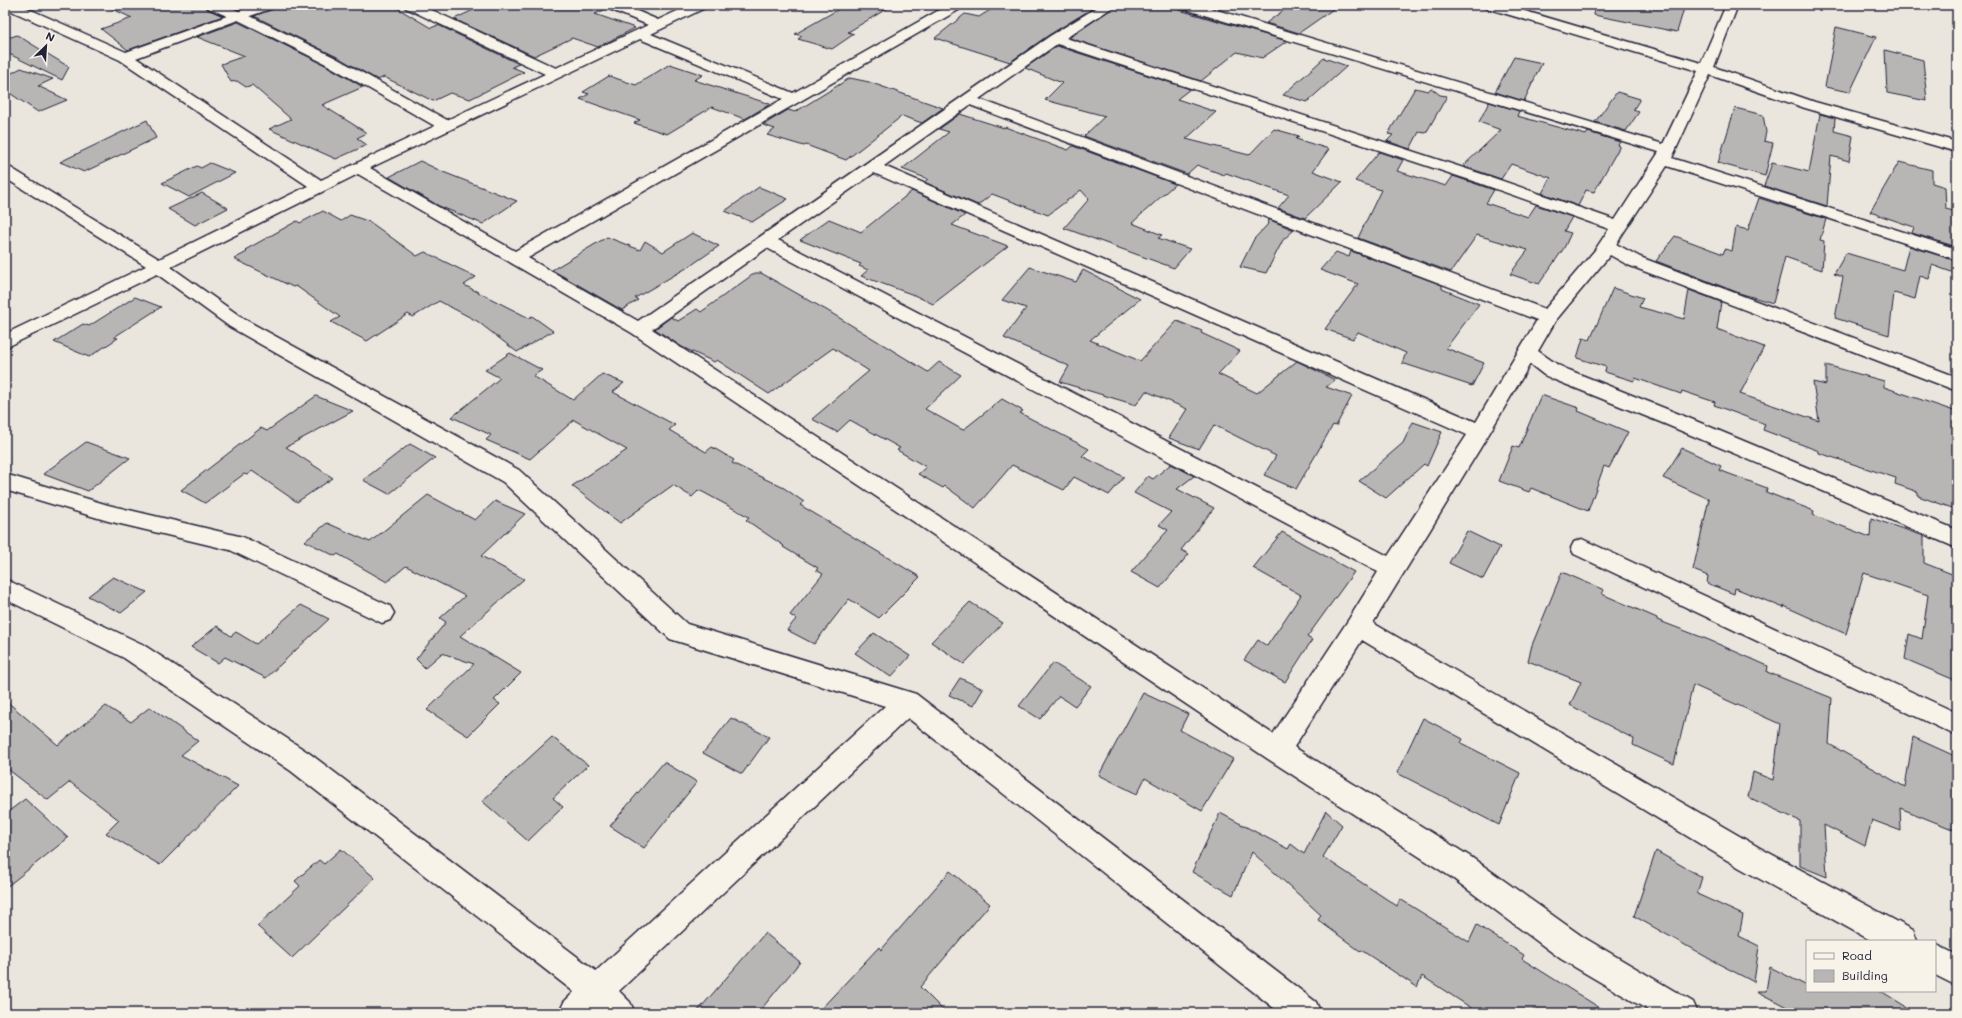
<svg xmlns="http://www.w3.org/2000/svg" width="1962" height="1018" viewBox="0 0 1962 1018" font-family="Mali,sans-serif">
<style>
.building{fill:#b8b6b5;stroke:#22223b}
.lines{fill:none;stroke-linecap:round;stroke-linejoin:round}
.minor-casing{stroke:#22223b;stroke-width:3}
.minor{fill:#f7f3e8;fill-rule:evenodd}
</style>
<rect width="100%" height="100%" fill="#eae6de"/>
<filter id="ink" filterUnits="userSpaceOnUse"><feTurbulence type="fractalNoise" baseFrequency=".025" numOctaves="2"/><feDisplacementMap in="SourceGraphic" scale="8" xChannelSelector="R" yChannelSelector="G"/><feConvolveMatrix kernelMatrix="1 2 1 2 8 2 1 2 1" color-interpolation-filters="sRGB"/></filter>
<g filter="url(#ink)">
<g class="building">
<polygon points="104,5 206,5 207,9 223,16 128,50 101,29 132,18"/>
<polygon points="275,5 392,5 431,28 438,25 519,64 512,67 524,72 470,99 450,93 433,101 384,77 378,80 337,57 254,16 273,9"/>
<polygon points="484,5 605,5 606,9 595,14 635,28 598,47 572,38 534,56 454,19"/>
<polygon points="846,5 893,5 848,32 854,34 832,49 798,39 802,36 795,34"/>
<polygon points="998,5 1098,5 1049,35 1010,62 935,38 965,14 979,17"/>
<polygon points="1117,5 1162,5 1287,41 1262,58 1237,52 1201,81 1069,38"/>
<polygon points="1291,5 1339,5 1299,33 1266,23"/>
<polygon points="1595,5 1685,5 1677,32 1594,15"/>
<polygon points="238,22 325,65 363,87 322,105 367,133 357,138 367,145 336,159 269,129 291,119 252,85 246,87 237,81 231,82 221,64 245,56 197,37"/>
<polygon points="1836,27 1876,37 1850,92 1825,87"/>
<polygon points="17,35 69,67 62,80 5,52 5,39"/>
<polygon points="1057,46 1190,89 1177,99 1216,112 1186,139 1249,155 1274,129 1299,136 1296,139 1329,149 1313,171 1342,182 1305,218 1278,208 1289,195 1226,173 1224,175 1197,165 1187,174 1084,136 1105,116 1045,100 1062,83 1025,68"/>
<polygon points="1885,50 1923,60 1927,101 1887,93"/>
<polygon points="1514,57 1542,63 1524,101 1495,92"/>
<polygon points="1324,58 1347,66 1307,102 1283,95"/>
<polygon points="670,64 703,75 694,80 770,104 745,119 712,107 667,134 634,123 640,120 580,99 589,94 583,92 609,76 636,85"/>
<polygon points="21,68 53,79 38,86 67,100 38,112 5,90 5,71 10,74"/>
<polygon points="850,78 869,82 943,108 922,123 902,116 846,160 806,145 804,146 767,135 775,129 763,125 788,110 795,112"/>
<polygon points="1415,88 1428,91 1431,88 1440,95 1447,96 1426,133 1419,132 1410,149 1387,141 1393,135 1388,134"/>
<polygon points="1617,92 1640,99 1633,110 1639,112 1626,131 1595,122"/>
<polygon points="1489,102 1519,111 1517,116 1586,135 1588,132 1620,142 1618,145 1620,146 1594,192 1586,190 1578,206 1542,193 1551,178 1511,164 1501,179 1463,166 1501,130 1479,122"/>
<polygon points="1735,108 1763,115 1766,132 1764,141 1773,143 1765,176 1718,163"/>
<polygon points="960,114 1004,128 1005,127 1068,150 1073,146 1175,184 1132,223 1162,235 1158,238 1190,249 1174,268 1064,228 1089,199 1081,190 1048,215 992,194 978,205 924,182 928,179 902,169 949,132 939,129"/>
<polygon points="1820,114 1835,118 1834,131 1853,136 1849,161 1831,156 1827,206 1764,186 1772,163 1809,172"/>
<polygon points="147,120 156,138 84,172 60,162"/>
<polygon points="1379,152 1403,160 1397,171 1446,186 1453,176 1494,190 1486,203 1528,217 1536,205 1572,217 1564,231 1571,233 1564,248 1539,284 1510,274 1528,250 1477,235 1451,272 1358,238 1381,190 1355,181"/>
<polygon points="420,161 443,172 517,201 483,224 439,206 389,177"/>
<polygon points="1899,162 1932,170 1932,183 1945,187 1946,209 1957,212 1957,247 1912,233 1914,227 1870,212"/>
<polygon points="210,163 235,173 189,197 162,183 197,166 201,168"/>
<polygon points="759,187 788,199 752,222 725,211"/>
<polygon points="912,191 965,215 952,225 1008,246 933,304 914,295 861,276 868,270 859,266 861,264 800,240 829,219 861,232"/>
<polygon points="202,193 228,208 195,225 168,209"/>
<polygon points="1759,198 1826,219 1820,240 1824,241 1822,270 1785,257 1773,303 1739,293 1656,261 1675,236 1723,254 1725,249 1732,251 1736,227 1748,230"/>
<polygon points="323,211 341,221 350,215 370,222 417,256 425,252 476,277 464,285 529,318 532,316 553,331 517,352 477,321 439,301 413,317 408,314 367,341 331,322 340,317 296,286 293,287 234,259 247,252 245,250 297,221 300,223"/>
<polygon points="1268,219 1294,230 1283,240 1266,273 1240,267 1254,239 1269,223"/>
<polygon points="692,233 719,246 690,266 635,298 638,300 622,310 552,270 607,237 640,250 645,241 663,252"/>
<polygon points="1909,246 1957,261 1957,274 1932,265 1929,279 1920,276 1915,299 1894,293 1889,335 1835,318 1843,277 1834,274 1846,253 1903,270"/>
<polygon points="1351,251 1442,285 1442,289 1479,304 1446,348 1484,363 1472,386 1402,363 1406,353 1358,332 1353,339 1325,329 1358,284 1320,270 1336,252 1349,257"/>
<polygon points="1030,267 1076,282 1083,270 1140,299 1090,340 1140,361 1177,321 1202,331 1201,333 1240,351 1218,374 1257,393 1297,361 1335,380 1326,387 1352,396 1336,426 1333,425 1296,489 1264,475 1276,456 1214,425 1199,449 1169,438 1187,409 1146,391 1136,405 1060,382 1069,366 1004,338 1026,308 1002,300"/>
<polygon points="755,273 761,273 828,311 928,372 939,362 961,375 925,409 963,430 1002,399 1023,411 1020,413 1089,449 1082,456 1124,477 1109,495 1074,477 1064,490 1012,465 975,508 945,486 943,488 918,474 926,467 897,450 900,448 850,420 837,432 812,419 869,371 833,348 769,394 717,360 714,362 682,347 655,329 671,317 678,321 697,309 701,312"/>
<polygon points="1613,288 1643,298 1639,307 1684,319 1689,290 1721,302 1717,329 1764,347 1740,394 1819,421 1813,382 1826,385 1826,365 1884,381 1884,387 1957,412 1957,473 1955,509 1918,496 1918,492 1895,484 1896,478 1819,453 1819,451 1763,430 1765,424 1714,405 1715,402 1682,391 1681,394 1635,378 1634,381 1605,372 1606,367 1577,358 1583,338 1590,340"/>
<polygon points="135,297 161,307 114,337 118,338 89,357 54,342 83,324 89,326"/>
<polygon points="510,353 542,370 533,376 573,400 602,374 624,383 613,392 675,425 669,430 706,452 712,447 734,460 732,463 784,488 804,502 800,505 920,577 879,618 849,599 814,644 787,630 796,619 790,615 823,574 816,570 818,568 783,547 784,546 746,520 749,517 699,490 692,497 673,485 620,523 572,486 627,450 574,420 530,459 486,440 491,435 452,417 500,378 485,370"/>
<polygon points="1541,395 1579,408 1578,411 1628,432 1609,468 1604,466 1588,511 1531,488 1529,492 1499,481 1513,446 1519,448"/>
<polygon points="316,396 353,411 286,447 333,478 297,502 252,471 247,475 244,474 205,503 181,490 261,428 267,431"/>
<polygon points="1413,422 1442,432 1427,466 1424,464 1386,498 1359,481 1403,443"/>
<polygon points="86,442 130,458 88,491 43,474"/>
<polygon points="410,444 435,458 389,494 363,480"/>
<polygon points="1682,448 1721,466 1719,470 1767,488 1766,492 1814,511 1813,515 1870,537 1871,518 1924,536 1924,563 1957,576 1957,681 1905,659 1909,634 1922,639 1928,595 1864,573 1846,634 1784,606 1784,608 1735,588 1734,594 1707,583 1708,576 1693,570 1709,499 1663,478"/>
<polygon points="1171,464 1194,476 1177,489 1214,508 1181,550 1189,554 1160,588 1131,572 1168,530 1159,525 1171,512 1134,493 1148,476 1153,479"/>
<polygon points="428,495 475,520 495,501 525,514 481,556 524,579 460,636 521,673 494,700 500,704 468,736 427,710 474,664 442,653 425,668 416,659 446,622 440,618 465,596 406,566 387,582 338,554 335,556 305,541 327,523 370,542"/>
<polygon points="1467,531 1500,547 1483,579 1449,563"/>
<polygon points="1282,532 1354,572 1307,637 1312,640 1285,682 1244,660 1258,640 1267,646 1301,595 1253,568"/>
<polygon points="1562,572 1604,590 1602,594 1657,618 1657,620 1709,640 1768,666 1767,672 1832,698 1829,744 1905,787 1913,737 1957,757 1957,831 1900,808 1901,831 1872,820 1865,846 1824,825 1827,877 1800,866 1800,821 1748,797 1753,772 1773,780 1780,724 1693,685 1674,764 1633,745 1634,739 1570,705 1581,682 1528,661 1532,645"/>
<polygon points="113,577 147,592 121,613 88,596"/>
<polygon points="970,602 1003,623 964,664 931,642"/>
<polygon points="301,605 329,619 266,678 225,657 218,663 191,647 217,626 231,636 236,632 256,644"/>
<polygon points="874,633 910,656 891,677 855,653"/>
<polygon points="1053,663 1091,686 1075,706 1059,696 1040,719 1019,706"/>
<polygon points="960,678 983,689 973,706 949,695"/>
<polygon points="1143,693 1188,714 1180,730 1233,759 1202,811 1145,778 1137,794 1099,775"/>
<polygon points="5,700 58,745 106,706 131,722 150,707 198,741 181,755 238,786 160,865 106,833 119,820 70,782 48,800 5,767"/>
<polygon points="731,718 769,737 742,774 703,753"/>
<polygon points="1423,718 1463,739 1461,743 1520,773 1499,825 1397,773"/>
<polygon points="552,737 588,765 553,798 563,807 528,841 482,801"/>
<polygon points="664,762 697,782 644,848 610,826"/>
<polygon points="25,799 68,838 5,888 5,814"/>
<polygon points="1326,811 1342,825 1323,857 1397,906 1400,899 1469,942 1477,925 1524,955 1522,959 1608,1013 1479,1013 1422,976 1417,987 1361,950 1360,951 1318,920 1321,915 1252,852 1233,895 1192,872 1220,813 1288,849 1291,844 1304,854"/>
<polygon points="341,849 375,878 292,958 257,926 300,886 295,881 319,860 324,864"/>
<polygon points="1656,851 1702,877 1697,894 1743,915 1739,936 1759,946 1754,982 1715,962 1634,916"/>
<polygon points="950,871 990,904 920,987 946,1013 817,1013 879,947 881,950"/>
<polygon points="765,933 800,962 758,1013 696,1013"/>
<polygon points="1770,967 1807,986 1807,991 1881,991 1916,1013 1798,1013 1756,991 1766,991"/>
</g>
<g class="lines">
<defs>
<g id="minor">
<path d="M5,5H20L126,52L227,16L208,8L207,5H224L239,11L256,5H274L273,8L250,16L336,58L447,120L545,74L406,8L405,5H421L556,68L648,25L607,8L606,5H623L658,20L690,5H706L705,8L651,34L793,93L948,5H963L962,8L528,258L638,321L1050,36L1101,5H1116L1066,38L1491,177L1615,220L1659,152L1181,8L1180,5H1200L1663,144L1698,71L1486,8L1485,5H1505L1701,63L1726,5H1738L1714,67L1815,102L1957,142V152L1805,108L1710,75L1672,158L1957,249V260L1667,166L1616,244L1640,257L1957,377V391L1628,265L1610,255L1556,320L1538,351L1558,365L1569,370L1679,414L1957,530V548L1665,424L1555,380L1544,375L1530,364L1487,437L1373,623L1760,848L1913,930L1917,941H1872L1740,868L1362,640L1294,747L1471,857L1583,937L1693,1002L1698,1013H1653L1561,959L1451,877L1268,759L632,333L358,174L171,267L244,319L519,470L687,624L916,694L1316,1002L1321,1013H1280L908,718L619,991L630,1002L635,1013H559L564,1002L574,992L291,771L124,658L5,599V579L142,644L309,753L596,971L885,706L670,639L503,482L230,327L157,274L5,348V334L146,266L5,178V166L11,168L159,259L308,186L120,60L5,8ZM238,20L326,64L435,126L321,180L136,58ZM640,39L783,99L515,251L370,168ZM1057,44L1479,183L1609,229L1595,250L1545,309L979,99ZM970,105L1537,320L1476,422L884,166ZM874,173L1467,435L1388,556L778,240ZM767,248L1378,572L1349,619L1273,734L652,329Z"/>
<polygon points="5,474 108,505 243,537 390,606 394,613 390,620 382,623 230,550 108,521 5,490"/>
<polygon points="1582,539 1957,713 1957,736 1574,554 1571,548 1574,542"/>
<polygon points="1935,944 1957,955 1957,986 1935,975"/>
</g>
</defs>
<use href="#minor" class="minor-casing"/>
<use href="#minor" class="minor"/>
</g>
</g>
<rect width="1962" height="1018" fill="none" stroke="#f7f3e8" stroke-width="20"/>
<rect x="10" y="10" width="1942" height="998" fill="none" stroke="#22223b" stroke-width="1.5" filter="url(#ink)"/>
<rect x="1806" y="940" width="130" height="52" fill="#f7f3e8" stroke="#a29fa3"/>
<rect x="1814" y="953" width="20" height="6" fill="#f7f3e8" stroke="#a29fa3"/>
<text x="1842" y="960" font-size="12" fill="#22223b">Road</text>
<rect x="1814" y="970" width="20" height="12" fill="#b8b6b5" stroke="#a29fa3"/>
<text x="1842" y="980" font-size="12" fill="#22223b">Building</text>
<g transform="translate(46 46) rotate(25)" stroke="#f7f3e8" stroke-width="3" paint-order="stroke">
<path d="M0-3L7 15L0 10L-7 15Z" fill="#22223b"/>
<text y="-6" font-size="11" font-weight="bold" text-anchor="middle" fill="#22223b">N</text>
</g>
</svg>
